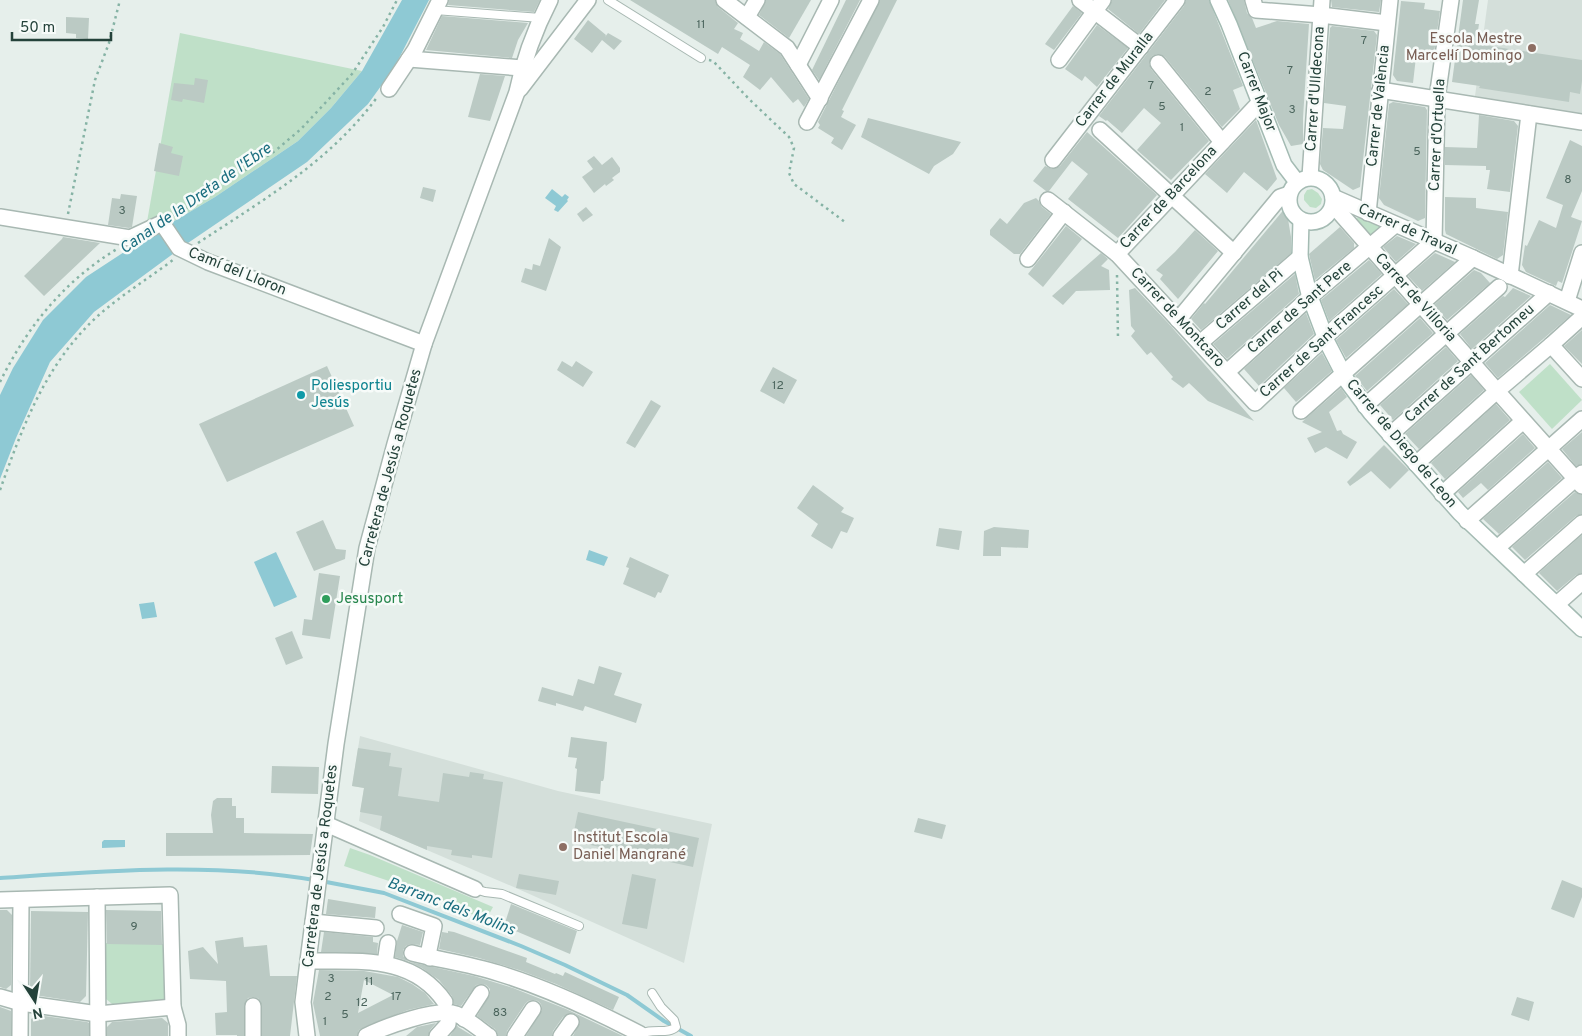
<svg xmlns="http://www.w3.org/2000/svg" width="1582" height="1036" viewBox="0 0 1582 1036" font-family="Overpass,sans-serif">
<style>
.built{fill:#d4dfda}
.green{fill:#bfe0c8}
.water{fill:#8ec9d4}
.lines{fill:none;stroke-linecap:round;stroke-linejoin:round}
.stream{stroke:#8ec9d4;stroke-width:4}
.building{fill:#bbcac4;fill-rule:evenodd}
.lane-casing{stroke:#a8b8b2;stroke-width:10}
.street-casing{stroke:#a8b8b2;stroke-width:18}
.secondary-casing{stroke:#a4bbb3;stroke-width:18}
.path{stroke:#86b3a5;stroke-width:2.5;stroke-dasharray:2.5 4;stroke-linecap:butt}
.lane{stroke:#fff;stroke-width:8}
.street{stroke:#fff;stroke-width:15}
.secondary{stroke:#fff;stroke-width:15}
.education-dot{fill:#8d6e63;stroke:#f7fbf9;stroke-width:2}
.culture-dot{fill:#0f9aa8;stroke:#f7fbf9;stroke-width:2}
.leisure-dot{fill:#2e9e5b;stroke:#f7fbf9;stroke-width:2}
.labels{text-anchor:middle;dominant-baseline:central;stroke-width:5;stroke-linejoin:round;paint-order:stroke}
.number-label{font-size:12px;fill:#4a645c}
.education-label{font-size:15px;fill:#785e54;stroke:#f7fbf9;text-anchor:end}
.street-label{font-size:15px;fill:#24423a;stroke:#f7fbf9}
.culture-label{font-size:15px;fill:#0d838f;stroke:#f7fbf9;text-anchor:start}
.leisure-label{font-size:15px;fill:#27864d;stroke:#f7fbf9;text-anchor:start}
.water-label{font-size:16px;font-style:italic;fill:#1c6f80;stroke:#f7fbf9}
</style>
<rect width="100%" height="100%" fill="#e6efeb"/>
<g class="built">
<polygon points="1488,0 1582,0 1582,115 1475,96"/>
<polygon points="360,736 558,791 712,824 684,963 516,888 359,821 364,788 352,786"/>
</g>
<g class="green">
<polygon points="180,33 362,71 331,108 298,141 215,197 144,239"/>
<polygon points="1312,189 1318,193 1322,199 1321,204 1316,208 1310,207 1304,200 1304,195 1307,190"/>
<polygon points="1361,216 1386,228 1370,242 1353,220"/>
<polygon points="1550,364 1582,400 1552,429 1519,392"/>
<polygon points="350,848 370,855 493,907 486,920 395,883 344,866"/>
<polygon points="105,943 169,944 170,994 162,1002 112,1004 105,998"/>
</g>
<g class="water">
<polygon points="402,0 429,0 394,68 368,104 307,162 185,245 94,312 50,362 16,438 0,479 0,395 13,368 43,320 86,277 144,239 215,197 298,141 331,108 362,71"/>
<polygon points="552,189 562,197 565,194 569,197 567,200 568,201 558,212 554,210 556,206 545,198"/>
<polygon points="589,550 608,557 604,566 586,560"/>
<polygon points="276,552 297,597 274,607 254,562"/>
<polygon points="154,602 157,617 142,619 139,604"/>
<polygon points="104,840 125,840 125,847 102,848 102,842"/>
</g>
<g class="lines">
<g class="stream">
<path d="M0,878C104,871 211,862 314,880"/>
<polyline points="321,881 384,893 521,946 565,965 627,995 664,1021 691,1036"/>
</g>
</g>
<g class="building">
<polygon points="449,0 540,0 534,12 448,5"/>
<polygon points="630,0 715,0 718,7 738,23 734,29 743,33 740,39 759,51 764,42 780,54 809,99 804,107 798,99 793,103 771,77 760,90 743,77 750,65 722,47 718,54"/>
<polygon points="766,0 811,0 789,38 759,15"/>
<polygon points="846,0 860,0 819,80 812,70"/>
<polygon points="880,0 897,0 842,110 844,111 841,117 856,125 842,150 831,143 834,138 818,128 820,125 818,122"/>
<polygon points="1112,0 1165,0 1139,34 1108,9"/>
<polygon points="1186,0 1209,0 1243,86 1233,90 1240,109 1222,127 1165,57 1157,54 1152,56 1149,64 1151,69 1209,141 1171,180 1137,150 1161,123 1144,108 1122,133 1107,120 1106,121 1099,116 1184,6"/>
<polygon points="1228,0 1244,0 1247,13 1252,18 1256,28 1277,21 1309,24 1303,118 1303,144 1291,146 1279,125"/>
<polygon points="1331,0 1381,0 1379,12 1332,7"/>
<polygon points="1463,0 1479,0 1475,24 1479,24 1476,44 1582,60 1582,81 1580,94 1570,92 1569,102 1479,88 1480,86 1452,82"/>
<polygon points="1401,1 1425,3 1424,9 1440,11 1433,60 1416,57 1413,83 1397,81 1393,75"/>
<polygon points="1073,6 1082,13 1054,50 1045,44"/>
<polygon points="442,16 528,23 518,40 512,58 426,50"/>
<polygon points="66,17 89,18 88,39 76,38 76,34 66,33"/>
<polygon points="588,20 606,35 605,37 608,33 622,41 614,50 602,40 592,53 574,39"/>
<polygon points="1097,25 1128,48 1097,87 1085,76 1082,81 1065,69"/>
<polygon points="1332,26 1374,31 1377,35 1360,187 1353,190 1323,170 1320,164 1323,128 1343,129 1346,106 1324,103 1330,28"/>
<polygon points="480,74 505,76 490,121 468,117"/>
<polygon points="195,78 208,80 204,103 183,99 182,102 171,100 174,83 194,85"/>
<polygon points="1393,102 1425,107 1427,110 1425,218 1418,221 1384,205 1379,198 1389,104"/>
<polygon points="1479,115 1514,121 1518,126 1510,192 1487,189 1490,170 1486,170 1486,166 1445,165 1445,147 1477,148"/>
<polygon points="868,118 961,142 953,154 934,166 929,174 861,137"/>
<polygon points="1256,120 1277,179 1267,191 1244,172 1227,193 1205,174"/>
<polygon points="1087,132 1157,195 1118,238 1068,199 1088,174 1072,161 1049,191 1046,191 1033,181 1045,166 1052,169 1060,166"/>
<polygon points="1570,140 1582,146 1582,191 1571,217 1582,221 1562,283 1558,281 1556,286 1526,272 1522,265 1525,245 1527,246 1539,220 1556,228 1563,205 1546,198"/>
<polygon points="159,143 173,147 171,153 183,156 179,176 154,171"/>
<polygon points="594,156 602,165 612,157 620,168 620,172 612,178 614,180 606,186 605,184 594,193 582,177 593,169 587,161"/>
<polygon points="423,187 436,190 433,202 420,198"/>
<polygon points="121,194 137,196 132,227 129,228 108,225 112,198 120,199"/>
<polygon points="1445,197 1476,198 1476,208 1508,212 1503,255 1497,259 1446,234 1445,230"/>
<polygon points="1036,198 1039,201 1042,207 1051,214 1020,254 1014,254 990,235 990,230 1000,218 1007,224 1024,203"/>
<polygon points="586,207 593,215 583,222 577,214"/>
<polygon points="1286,207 1291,237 1291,253 1201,330 1191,319 1204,303 1205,304"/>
<polygon points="1066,226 1082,239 1043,287 1028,274"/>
<polygon points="1340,227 1354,243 1354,248 1315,280 1309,254"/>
<polygon points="1195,230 1218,251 1178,299 1160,279 1163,275 1156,270 1175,252"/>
<polygon points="1397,236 1416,244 1396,262 1383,247"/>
<polygon points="63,237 100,243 44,296 24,276 62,239"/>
<polygon points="549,238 561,247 546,291 521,282 525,268 532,270 533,264 540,266"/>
<polygon points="1101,253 1108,259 1101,266 1109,270 1110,290 1076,291 1063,305 1052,296"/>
<polygon points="1435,253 1455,262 1422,291 1408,276"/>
<polygon points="1369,260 1382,274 1329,321 1321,300"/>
<polygon points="1474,270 1481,273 1490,283 1447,320 1434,305"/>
<polygon points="1295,274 1299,294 1227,359 1213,344"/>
<polygon points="1135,288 1169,324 1254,421 1208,401 1189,383 1183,388 1171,379 1173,377 1151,352 1147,355 1131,336 1135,331 1131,326 1129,290"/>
<polygon points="1513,288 1531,296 1472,349 1460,334 1503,296 1505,297"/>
<polygon points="1394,289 1408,304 1346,358 1336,340"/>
<polygon points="1550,305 1571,315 1498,378 1485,363"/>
<polygon points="1306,313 1314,334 1259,386 1244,369"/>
<polygon points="1420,318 1433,333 1367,391 1355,376"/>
<polygon points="1582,330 1582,364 1564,346"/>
<polygon points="1446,347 1458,361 1393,420 1380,405"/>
<polygon points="1322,353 1332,371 1296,402 1284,388"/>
<polygon points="562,361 572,367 576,361 593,372 583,387 557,370"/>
<polygon points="327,366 354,426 227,482 199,424"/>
<polygon points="773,367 797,380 784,404 760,391"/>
<polygon points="1471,375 1484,390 1419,449 1405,434"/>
<polygon points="1341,388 1347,397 1329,412 1337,431 1341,430 1343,434 1357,442 1347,459 1326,447 1315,453 1307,438 1322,432 1302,422"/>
<polygon points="651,400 661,406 635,448 626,443"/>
<polygon points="1496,404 1510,420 1445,479 1431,463"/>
<polygon points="1582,432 1582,464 1576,466 1562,449"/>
<polygon points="1523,434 1535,448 1488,490 1481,483 1463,498 1458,492"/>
<polygon points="1384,445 1409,470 1390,489 1371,471 1350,486 1347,482"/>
<polygon points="1548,462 1562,478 1499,534 1483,519"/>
<polygon points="813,485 844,508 841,512 854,518 847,533 841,531 832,549 811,536 818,524 797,508"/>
<polygon points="1575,492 1582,495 1582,514 1576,516 1525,560 1512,547"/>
<polygon points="323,520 336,549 346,550 345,559 314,571 296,532"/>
<polygon points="994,527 1029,530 1028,548 1001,547 1001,556 983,556 984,531"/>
<polygon points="939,528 962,531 959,550 936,546"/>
<polygon points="1582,535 1582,573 1576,575 1557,591 1539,573"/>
<polygon points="630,557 669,575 661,593 658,592 655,598 623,584 629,568 626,567"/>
<polygon points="319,573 340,576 330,639 302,635 304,619 312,620"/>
<polygon points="292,631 303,658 286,665 275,638"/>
<polygon points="599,666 622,673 614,695 642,704 636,723 585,706 583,711 556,703 556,706 538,701 542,687 573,696 578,679 594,684"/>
<polygon points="571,737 607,742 604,778 603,781 601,781 600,794 575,791 577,769 575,768 577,758 568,757"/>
<polygon points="358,748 391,753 389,766 402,768 398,796 439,802 443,773 469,777 470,772 484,774 483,779 503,782 492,858 472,855 472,858 451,855 452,850 427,846 427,850 380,830 382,816 360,812 364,788 352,786"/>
<polygon points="272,766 319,767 318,794 271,793"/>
<polygon points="217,798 232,798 232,806 236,806 236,818 244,818 244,833 313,834 310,855 166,856 166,833 213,833 211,815 213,801"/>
<polygon points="578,812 699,838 693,867 572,841"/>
<polygon points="918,818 946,825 942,839 914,832"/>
<polygon points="519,874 559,881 556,895 516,888"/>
<polygon points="632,874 656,879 647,929 622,924"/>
<polygon points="1562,880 1582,888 1582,897 1574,918 1551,909"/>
<polygon points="328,899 376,907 375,918 326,914"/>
<polygon points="511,904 577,931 570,954 504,926"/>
<polygon points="0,910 7,910 12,915 11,985 6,989 0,987"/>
<polygon points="106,910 161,911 162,945 107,944"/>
<polygon points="31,911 88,912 86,996 80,1002 34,995 30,990"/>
<polygon points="402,925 423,932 420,945 410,944 406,946 403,950 403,956 408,961 395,957 397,941"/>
<polygon points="448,931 454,932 527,958 526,962 555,974 556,973 563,976 565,972 619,997 613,1010 556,984 519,970 479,958 439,949 442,932 448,933"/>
<polygon points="324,932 373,937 373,942 378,943 377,954 321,952"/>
<polygon points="243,937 244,947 267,945 270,976 297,976 290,1036 262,1036 262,1006 258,998 253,997 248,998 244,1006 244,1036 237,1036 237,1035 216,1035 215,1013 227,1012 226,981 190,979 188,951 203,947 218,964 215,941"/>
<polygon points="410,962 474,976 513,988 566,1009 623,1036 573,1036 580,1022 577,1015 571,1013 563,1017 553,1031 552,1036 526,1036 542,1010 541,1004 538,1001 533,1000 528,1001 525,1004 507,1031 506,1036 498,1036 495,1029 477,1016 490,994 490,989 486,985 482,984 476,985 461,1006 454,1004 452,996 439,980 422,968"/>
<path d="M319,970L364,971L398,977L412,984L425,993L434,1004L408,1010L371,1024L359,1030L357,1036H320L313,1003ZM364,980L393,995L358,1013Z"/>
<polygon points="1517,997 1534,1002 1529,1021 1511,1015"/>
<polygon points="0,1007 11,1011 11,1036 0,1036"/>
<polygon points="37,1015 87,1022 89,1023 89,1036 31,1036 31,1019"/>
<polygon points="162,1018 168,1023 168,1036 107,1036 107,1027 112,1022"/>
<polygon points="436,1023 430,1030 428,1036 406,1036 417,1027"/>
<polygon points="457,1025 458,1027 473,1036 450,1036"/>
</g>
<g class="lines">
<defs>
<g id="lane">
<polyline points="608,0 701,58"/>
<polyline points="435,10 541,18"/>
<polyline points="475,889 485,892 502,894 579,926"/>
<path d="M639,1035C651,1027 668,1035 676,1027L674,1020L661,1007L652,993"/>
</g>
<g id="street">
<polyline points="724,0 787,48 820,99"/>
<polyline points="1080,0 1141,47"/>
<polyline points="1253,0 1256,10 1321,15 1387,23"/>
<polyline points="747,17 757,0"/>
<polyline points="409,59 522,68"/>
<polyline points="1059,60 1103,0"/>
<polyline points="1158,63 1222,142"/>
<polyline points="798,65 831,0"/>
<polyline points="389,89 415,50 440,0"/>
<polyline points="520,89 588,0"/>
<polyline points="1380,90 1582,122"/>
<polyline points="807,122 871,0"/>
<polyline points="1100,130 1234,253"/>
<polyline points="1053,160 1177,0"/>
<polyline points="1310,177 1322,0"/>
<polyline points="1333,197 1473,258 1582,309"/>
<polyline points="1048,200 1117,254 1255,403 1325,337 1434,241 1437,98 1451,0"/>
<polyline points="1333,205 1497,391 1416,464"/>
<polyline points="1368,213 1390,0"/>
<polyline points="0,217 130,238 162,223 179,248 208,262 424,344"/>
<polyline points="1117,254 1260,102"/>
<polyline points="1028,259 1064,212"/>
<polyline points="1510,276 1529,114"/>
<polyline points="1567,301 1582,253"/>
<polyline points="1178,320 1280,197 1289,194"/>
<polyline points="1200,343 1300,257"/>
<polyline points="1551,345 1582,317"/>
<polyline points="1227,372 1310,297 1395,225"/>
<polyline points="1582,379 1551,345 1497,391 1582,486"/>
<polyline points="1365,406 1499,287"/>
<polyline points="1301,411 1473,258"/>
<polyline points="1390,435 1549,293"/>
<polyline points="1442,494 1523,421"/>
<polyline points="1467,521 1582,419"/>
<polyline points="1497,548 1582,473"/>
<polyline points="1524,574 1582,523"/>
<polyline points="1557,604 1582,582"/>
<polyline points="326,824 475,889"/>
<polyline points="97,897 98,1036"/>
<polyline points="0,900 170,895 173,1007 178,1025 178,1036"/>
<polyline points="400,914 434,926 429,950 430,958"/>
<polyline points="313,922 376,928"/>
<path d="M412,953C440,960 470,964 498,973C547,988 594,1010 640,1034"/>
<path d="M308,961C359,962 412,954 445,1002"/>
<polyline points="385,963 388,943"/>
<polyline points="0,997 21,1003 98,1014 173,1007"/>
<polyline points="253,1006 253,1036"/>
<polyline points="464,1019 481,993"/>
<polyline points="20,1036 21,900"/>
<path d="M307,1036L303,1002L308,961L336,744L367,548L395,444L424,344L517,92C524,58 534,31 550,0"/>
<path d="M366,1036C384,1027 438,1007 456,1014C468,1019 479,1029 489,1036"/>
<polyline points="437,1036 448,1024 449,1013"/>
<polyline points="515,1036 533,1009"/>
<polyline points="561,1036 571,1022"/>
</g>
<g id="secondary">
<polyline points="1218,0 1229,24 1284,165 1297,182"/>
<circle cx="1311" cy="200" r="22"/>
<polyline points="1301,220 1300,257 1309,294 1327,342 1347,381 1371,413 1460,513 1582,629"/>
</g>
</defs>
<use href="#lane" class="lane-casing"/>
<use href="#street" class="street-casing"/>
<use href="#secondary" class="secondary-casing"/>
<g class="path">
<polyline points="709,60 713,61 750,100 789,137 794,148 789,173 794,184 845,222"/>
<polyline points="68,214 95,80 109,43 120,0"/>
<polyline points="174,216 275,151 301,129 352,74 383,27 397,0"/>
<path d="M198,243C263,200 331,161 378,96"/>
<polyline points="1117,275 1118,339"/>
<path d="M0,382C27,327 64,281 117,249"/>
<path d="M0,490C20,434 40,379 80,334C106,304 141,284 173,260"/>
</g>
<use href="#lane" class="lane"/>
<use href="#street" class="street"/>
<use href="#secondary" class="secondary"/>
</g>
<g class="education-dot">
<circle cx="1532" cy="48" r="5"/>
<circle cx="563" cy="847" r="5"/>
</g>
<circle class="culture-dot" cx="301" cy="395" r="5"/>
<circle class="leisure-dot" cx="326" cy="599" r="5"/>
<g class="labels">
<g class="number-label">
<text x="701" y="25">11</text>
<text x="1364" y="41">7</text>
<text x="1290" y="71">7</text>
<text x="1151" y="86">7</text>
<text x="1208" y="92">2</text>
<text x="1162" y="107">5</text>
<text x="1292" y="110">3</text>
<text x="1182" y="128">1</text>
<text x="1417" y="152">5</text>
<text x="1568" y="180">8</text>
<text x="122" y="211">3</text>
<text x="778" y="386">12</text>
<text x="134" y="927">9</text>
<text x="331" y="979">3</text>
<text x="369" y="982">11</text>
<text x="328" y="997">2</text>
<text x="396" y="997">17</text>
<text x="362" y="1003">12</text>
<text x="500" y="1013">83</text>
<text x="345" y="1015">5</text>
<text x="325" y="1022">1</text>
</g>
<g class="education-label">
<text x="1522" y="39">Escola Mestre<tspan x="1522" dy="17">Marcel·lí Domingo</tspan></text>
<text x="573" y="838" text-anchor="start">Institut Escola<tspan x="573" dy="17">Daniel Mangrané</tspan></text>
</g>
<g class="street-label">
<text transform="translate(1115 80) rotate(-52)">Carrer de Muralla</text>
<text transform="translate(1316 89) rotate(-86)">Carrer d'Ulldecona</text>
<text transform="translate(1256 92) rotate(69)">Carrer Major</text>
<text transform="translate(1379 106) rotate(-84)">Carrer de València</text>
<text transform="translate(1438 135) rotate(-87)">Carrer d'Ortuella</text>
<text transform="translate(1169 198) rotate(-47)">Carrer de Barcelona</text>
<text transform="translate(1407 230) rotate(24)">Carrer de Traval</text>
<text transform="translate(237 272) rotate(22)">Camí del Lloron</text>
<text transform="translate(1415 298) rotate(48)">Carrer de Villoria</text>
<text transform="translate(1250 300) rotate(-41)">Carrer del Pi</text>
<text transform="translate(1300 308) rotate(-41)">Carrer de Sant Pere</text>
<text transform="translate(1177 318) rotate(47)">Carrer de Montcaro</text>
<text transform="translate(1322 342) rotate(-42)">Carrer de Sant Francesc</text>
<text transform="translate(1470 364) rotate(-42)">Carrer de Sant Bertomeu</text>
<text transform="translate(1401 444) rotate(50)">Carrer de Diego de Leon</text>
<text transform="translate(391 468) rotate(-75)">Carretera de Jesús a Roquetes</text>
<text transform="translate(321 866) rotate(-83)">Carretera de Jesús a Roquetes</text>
</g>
<g class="culture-label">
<text x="311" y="386">Poliesportiu<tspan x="311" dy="17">Jesús</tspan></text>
</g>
<g class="leisure-label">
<text x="336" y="599">Jesusport</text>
</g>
<g class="water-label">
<text transform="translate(196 199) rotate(-35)">Canal de la Dreta de l'Ebre</text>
<text transform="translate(451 907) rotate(21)">Barranc dels Molins</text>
</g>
</g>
<g transform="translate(35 1001) rotate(168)" stroke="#f7fbf9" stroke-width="4" paint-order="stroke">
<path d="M0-4L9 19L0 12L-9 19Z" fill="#24423a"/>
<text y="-8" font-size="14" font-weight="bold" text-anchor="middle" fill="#24423a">N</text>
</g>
<path d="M12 32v8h99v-8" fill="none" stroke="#24423a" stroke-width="2.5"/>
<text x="20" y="32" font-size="15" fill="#24423a" stroke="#f7fbf9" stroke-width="4" paint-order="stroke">50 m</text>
</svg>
